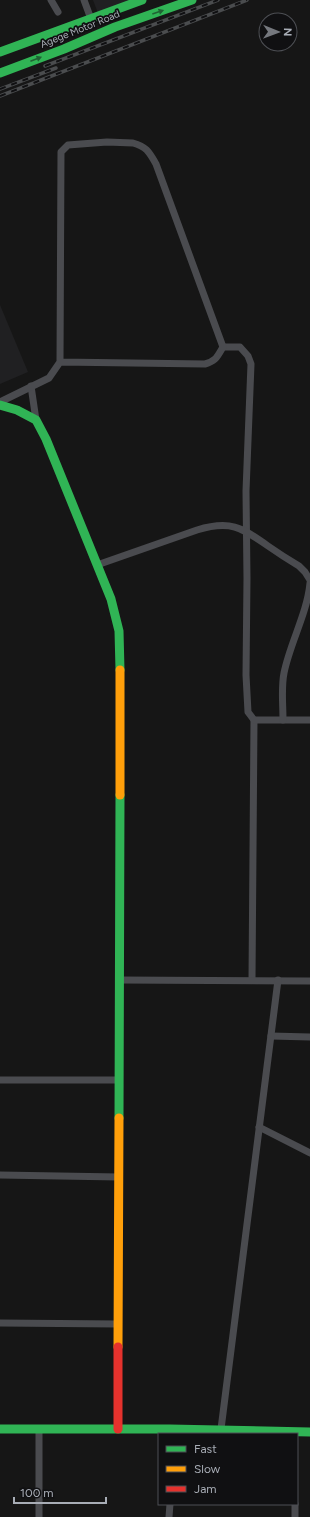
<svg xmlns="http://www.w3.org/2000/svg" width="310" height="1517" viewBox="0 0 310 1517" font-family="Figtree,sans-serif">
<style>
.built{fill:#202022}
.lines{fill:none;stroke-linecap:round;stroke-linejoin:round}
.street{stroke:#4a4b4f;stroke-width:7}
.fast{stroke:#30b455;stroke-width:9}
.slow{stroke:#ff9f0a;stroke-width:9}
.jam{stroke:#e5322d;stroke-width:9}
.rail-casing{stroke:#4a4c4e;stroke-width:3.5}
.rail{stroke:#101012;stroke-width:2;stroke-dasharray:6;stroke-linecap:butt}
.oneway{fill:#206234}
.labels{text-anchor:middle;dominant-baseline:central;stroke-width:3.5;stroke-linejoin:round;paint-order:stroke}
.street-label{font-size:10px;fill:#a8adb6;stroke:#101012}
</style>
<rect width="100%" height="100%" fill="#161616"/>
<g class="built">
<polygon points="93,0 133,0 98,13"/>
<polygon points="0,305 28,372 0,384"/>
</g>
<g class="lines">
<g class="street">
<polyline points="51,0 58,12"/>
<polyline points="84,0 91,19"/>
<polyline points="223,347 240,347 248,356 251,364 246,491 247,578 246,675 248,712 254,720 252,980"/>
<polyline points="31,386 36,420"/>
<path d="M0,402L49,378L60,362L61,152L68,145L107,142L133,143C147,147 149,152 156,164L223,347C217,357 216,361 205,364L60,362"/>
<path d="M97,565L197,530C230,520 241,527 268,546C278,553 289,560 299,566L305,572L310,580"/>
<polyline points="254,720 310,720"/>
<path d="M283,720C283,704 281,688 284,673C290,643 307,614 310,583"/>
<polyline points="120,980 310,981"/>
<polyline points="271,1036 310,1037"/>
<polyline points="0,1080 119,1080"/>
<polyline points="259,1127 310,1153"/>
<polyline points="0,1175 119,1177"/>
<polyline points="0,1323 118,1324"/>
<polyline points="221,1429 278,980"/>
<polyline points="39,1517 39,1429"/>
<polyline points="169,1517 170,1504"/>
<polyline points="295,1517 295,1504"/>
</g>
<g class="fast">
<polyline points="0,52 142,0"/>
<polyline points="0,73 64,49 115,27 192,0"/>
<polyline points="0,405 17,410 36,420 46,439 111,599 119,631 120,670"/>
<polyline points="119,1118 120,795"/>
<polyline points="0,1429 170,1429 310,1432"/>
</g>
<g class="slow">
<polyline points="120,795 120,670"/>
<polyline points="118,1347 119,1118"/>
</g>
<polyline class="jam" points="118,1429 118,1347"/>
<defs>
<g id="rail">
<polyline points="45,66 218,0"/>
<polyline points="0,89 56,68"/>
<polyline points="0,96 247,0"/>
</g>
</defs>
<use href="#rail" class="rail-casing"/>
<use href="#rail" class="rail"/>
</g>
<defs><path id="oneway-solid" d="M-6-.8H1V-3.2L6.5 0L1 3.2V.8H-6Z"/></defs>
<g class="oneway">
<use href="#oneway-solid" transform="translate(158 12) rotate(-19)"/>
<use href="#oneway-solid" transform="translate(36 59) rotate(-21)"/>
</g>
<g class="labels">
<g class="street-label">
<text transform="translate(80 29) rotate(-22)">Agege Motor Road</text>
</g>
</g>
<rect x="158" y="1433" width="140" height="72" fill="#101012" stroke="#4d4f54"/>
<rect x="166" y="1446" width="20" height="6" fill="#30b455" stroke="#4d4f54"/>
<text x="194" y="1453" font-size="12" fill="#a8adb6">Fast</text>
<rect x="166" y="1466" width="20" height="6" fill="#ff9f0a" stroke="#4d4f54"/>
<text x="194" y="1473" font-size="12" fill="#a8adb6">Slow</text>
<rect x="166" y="1486" width="20" height="6" fill="#e5322d" stroke="#4d4f54"/>
<text x="194" y="1493" font-size="12" fill="#a8adb6">Jam</text>
<g transform="translate(278 32) rotate(91)"><circle r="19" fill="#101012" stroke="#4d4f54"/>
<path d="M0-3L7 15L0 10L-7 15Z" fill="#75787e"/>
<text y="-6" font-size="11" font-weight="bold" text-anchor="middle" fill="#a8adb6">N</text>
</g>
<path d="M14 1497v6h92v-6" fill="none" stroke="#a8adb6" stroke-width="2"/>
<text x="20" y="1497" font-size="12" fill="#a8adb6" stroke="#101012" stroke-width="3" paint-order="stroke">100 m</text>
</svg>
